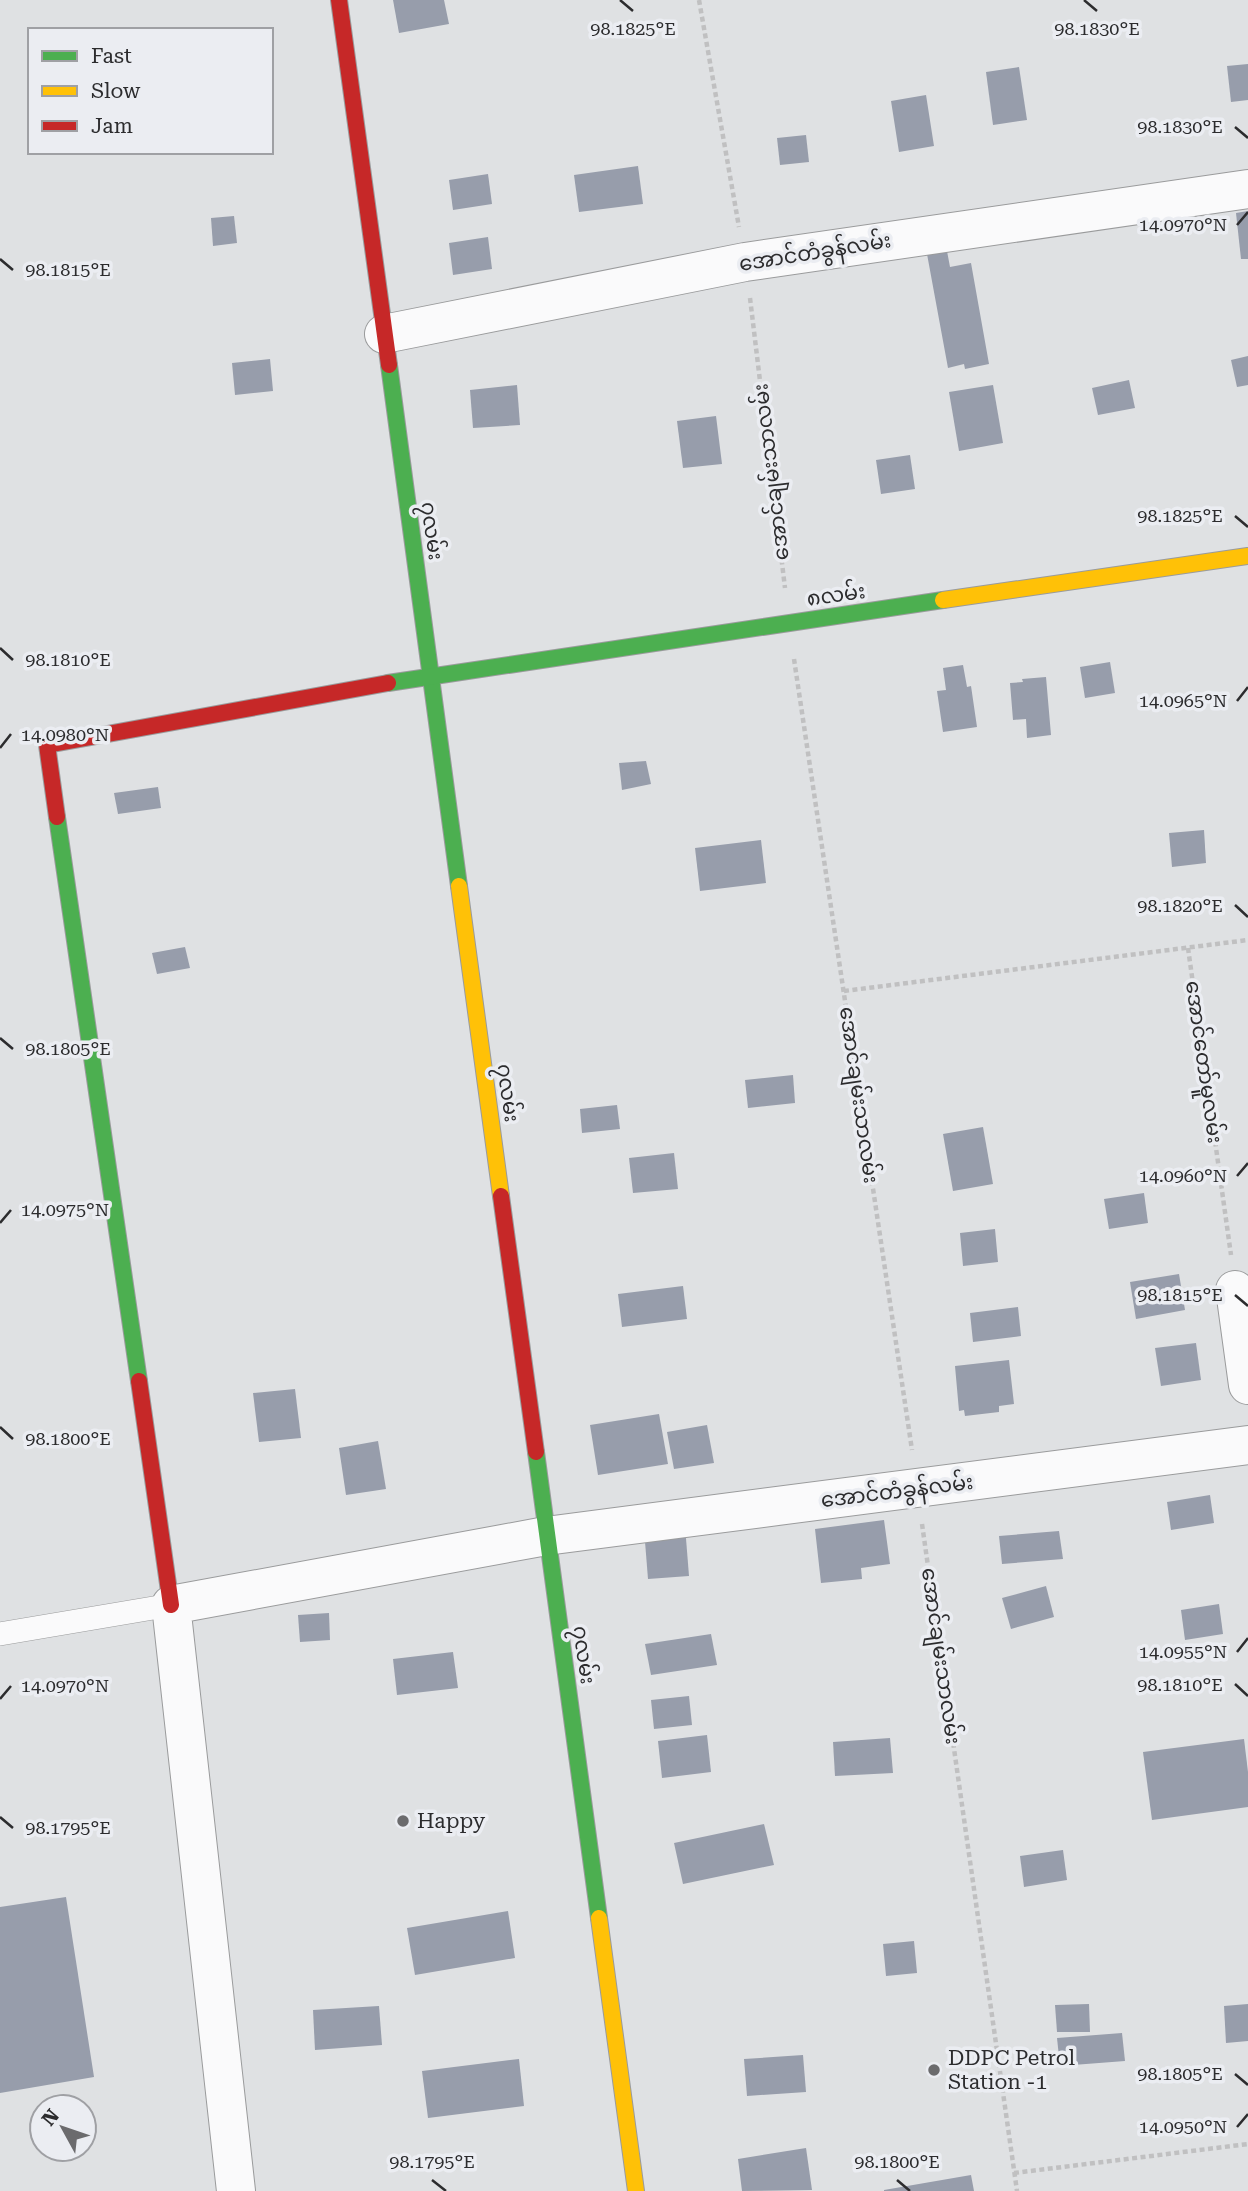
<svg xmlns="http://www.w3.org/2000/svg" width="1248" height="2191" viewBox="0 0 1248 2191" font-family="'Roboto Serif','Noto Sans Myanmar',serif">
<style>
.building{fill:#979dab}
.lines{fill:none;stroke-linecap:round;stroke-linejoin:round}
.lane-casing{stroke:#9a9b9c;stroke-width:24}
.street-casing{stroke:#9a9b9c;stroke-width:40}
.fast-casing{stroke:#9a9b9c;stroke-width:18}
.slow-casing{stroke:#9a9b9c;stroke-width:18}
.jam-casing{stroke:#9a9b9c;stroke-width:18}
.path{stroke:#c0c0c1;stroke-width:4.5;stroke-dasharray:5 3.5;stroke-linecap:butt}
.lane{stroke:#fafafb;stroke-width:23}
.street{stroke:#fafafb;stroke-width:38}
.fast{stroke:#4caf50;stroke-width:16}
.slow{stroke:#ffc107;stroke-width:16}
.jam{stroke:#c62828;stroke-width:16}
.ticks{fill:none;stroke:#2c2c2e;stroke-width:2.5}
.poi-dot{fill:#6b6b6d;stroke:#ebedf2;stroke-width:2.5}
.labels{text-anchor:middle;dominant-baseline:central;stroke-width:7;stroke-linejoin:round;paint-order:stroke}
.street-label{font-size:21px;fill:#2c2c2e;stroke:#ebedf2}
.poi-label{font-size:21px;fill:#2c2c2e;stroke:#ebedf2;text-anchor:start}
.ticks-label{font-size:18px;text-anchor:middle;fill:#2c2c2e;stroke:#ebedf2;stroke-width:7;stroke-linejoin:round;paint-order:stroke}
</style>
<rect width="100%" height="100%" fill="#dfe1e3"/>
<g class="building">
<polygon points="393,0 444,0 449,24 399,33"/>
<polygon points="1248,64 1248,100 1231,102 1227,66"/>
<polygon points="1019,67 1027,120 993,125 986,72"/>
<polygon points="926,95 934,146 899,152 891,101"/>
<polygon points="806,135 809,162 780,165 777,138"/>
<polygon points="638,166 643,204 579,212 574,175"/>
<polygon points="488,174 492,204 453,210 449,180"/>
<polygon points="1248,211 1248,259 1241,259 1236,213"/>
<polygon points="234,216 237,243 213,246 211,218"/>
<polygon points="488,237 492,269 453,275 449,243"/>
<polygon points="947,251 950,267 971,263 989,364 965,369 964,364 948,368 927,254"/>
<polygon points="1248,356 1248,385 1237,387 1231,360"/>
<polygon points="270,359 273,391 235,395 232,363"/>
<polygon points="1129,380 1135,408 1098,415 1092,388"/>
<polygon points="517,385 520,425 473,428 470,390"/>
<polygon points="993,385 1003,443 959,451 949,392"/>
<polygon points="716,416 722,464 683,468 677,421"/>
<polygon points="910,455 915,489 881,494 876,460"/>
<polygon points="1110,662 1115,693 1085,698 1080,667"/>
<polygon points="963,665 967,687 971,686 977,727 943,732 937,691 946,690 943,668"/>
<polygon points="1046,677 1051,735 1027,738 1026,719 1013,720 1010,683 1023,682 1022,679"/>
<polygon points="646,761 651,784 622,790 619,763"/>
<polygon points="158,787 161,808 118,814 114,793"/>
<polygon points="1204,830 1206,863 1172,867 1169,833"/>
<polygon points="761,840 766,883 700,891 695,848"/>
<polygon points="185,947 190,968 157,974 152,953"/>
<polygon points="793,1075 795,1103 748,1108 745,1080"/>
<polygon points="617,1105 620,1129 582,1133 580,1109"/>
<polygon points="983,1127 993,1184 953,1191 943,1134"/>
<polygon points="674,1153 678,1189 633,1193 629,1158"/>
<polygon points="1144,1193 1148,1223 1109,1229 1104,1199"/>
<polygon points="995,1229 998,1262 963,1266 960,1233"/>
<polygon points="1179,1274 1185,1310 1136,1319 1130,1282"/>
<polygon points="683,1286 687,1319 622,1327 618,1294"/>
<polygon points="1018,1307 1021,1336 973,1342 970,1313"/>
<polygon points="1196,1343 1201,1380 1161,1386 1155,1348"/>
<polygon points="1009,1360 1014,1404 999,1406 999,1412 965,1416 964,1410 959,1411 955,1366"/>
<polygon points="295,1389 301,1438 259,1442 253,1393"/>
<polygon points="659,1414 668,1464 598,1475 590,1425"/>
<polygon points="707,1425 714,1463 674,1469 667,1432"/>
<polygon points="378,1441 386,1489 346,1495 339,1448"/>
<polygon points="1210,1495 1214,1523 1171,1530 1167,1502"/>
<polygon points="884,1520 890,1564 861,1568 862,1579 821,1583 815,1529"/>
<polygon points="685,1526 689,1576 648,1579 644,1529"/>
<polygon points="1059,1531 1063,1559 1002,1564 999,1536"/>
<polygon points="1046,1586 1054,1617 1011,1629 1002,1598"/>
<polygon points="1219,1604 1223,1634 1185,1640 1181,1610"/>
<polygon points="329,1613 330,1640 300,1642 298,1615"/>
<polygon points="711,1634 717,1665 651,1675 645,1644"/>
<polygon points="453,1652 458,1688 397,1695 393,1659"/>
<polygon points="689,1696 692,1725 654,1729 651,1700"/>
<polygon points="707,1735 711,1772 662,1778 658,1741"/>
<polygon points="890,1738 893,1773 835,1776 833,1742"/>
<polygon points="1244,1739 1248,1772 1248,1807 1152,1820 1143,1752"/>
<polygon points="764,1824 774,1865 683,1884 674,1843"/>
<polygon points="1063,1850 1067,1880 1024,1887 1020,1856"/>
<polygon points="66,1897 94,2077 0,2093 0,1907"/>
<polygon points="508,1911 515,1958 415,1975 407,1928"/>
<polygon points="914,1941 917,1973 886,1976 883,1944"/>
<polygon points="1089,2004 1090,2032 1057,2032 1055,2005"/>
<polygon points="1248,2004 1248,2041 1226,2043 1224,2006"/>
<polygon points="379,2006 382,2045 315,2050 313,2010"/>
<polygon points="1122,2033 1125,2061 1060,2066 1057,2038"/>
<polygon points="803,2055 806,2092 747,2096 744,2059"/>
<polygon points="519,2059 524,2106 428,2118 422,2071"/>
<polygon points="806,2148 812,2190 742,2191 738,2159"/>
<polygon points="971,2175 974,2191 884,2191 884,2190"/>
</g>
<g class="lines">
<defs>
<polyline id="lane" points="0,1634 171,1605"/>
<g id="street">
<polyline points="384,334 745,262 1248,189"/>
<polyline points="1235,1290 1248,1385"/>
<polyline points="236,2191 171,1605 546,1536 1248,1445"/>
</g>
<g id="fast">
<polyline points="389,365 459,886"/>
<polyline points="388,683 943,600"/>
<polyline points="57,817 139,1381"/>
<polyline points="536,1452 599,1918"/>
</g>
<g id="slow">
<polyline points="943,600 1248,556"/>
<polyline points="459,886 501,1196"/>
<polyline points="599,1918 636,2191"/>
</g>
<g id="jam">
<polyline points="339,0 389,365"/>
<polyline points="57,817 47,745 388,683"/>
<polyline points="501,1196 536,1452"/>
<polyline points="139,1381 171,1605"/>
</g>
</defs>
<use href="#lane" class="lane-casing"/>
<use href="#street" class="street-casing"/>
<use href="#fast" class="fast-casing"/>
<use href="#slow" class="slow-casing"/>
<use href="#jam" class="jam-casing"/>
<g class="path">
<polyline points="699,0 739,227"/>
<polyline points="750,298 785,588"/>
<polyline points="794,659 912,1450"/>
<polyline points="1188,948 1231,1255"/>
<polyline points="844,991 1248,940"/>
<polyline points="922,1524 1017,2191"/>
<polyline points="1014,2173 1248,2144"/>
</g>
<use href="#lane" class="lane"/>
<use href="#street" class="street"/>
<use href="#fast" class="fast"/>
<use href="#slow" class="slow"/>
<use href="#jam" class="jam"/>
</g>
<path class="ticks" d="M620,0L633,11M1084,0L1097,11M1235,127L1248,138M1237,225L1248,212M0,259L13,270M1235,516L1248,527M0,648L13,660M1237,701L1248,687M0,748L11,734M1235,905L1248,917M0,1038L13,1049M1237,1176L1248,1163M0,1223L11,1210M1235,1295L1248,1306M0,1427L13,1439M1237,1652L1248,1638M1235,1684L1248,1696M0,1699L11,1686M0,1817L13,1828M1235,2074L1248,2085M1237,2127L1248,2114M432,2180L446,2191M897,2180L910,2191"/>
<g class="poi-dot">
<circle cx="403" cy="1821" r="7"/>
<circle cx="934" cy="2070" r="7"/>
</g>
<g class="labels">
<g class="street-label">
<text transform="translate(815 252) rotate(-9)">အောင်တံခွန်လမ်း</text>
<text transform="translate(771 472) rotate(-97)">အောင်ချမ်းသာလမ်း</text>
<text transform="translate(432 531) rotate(82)">၇လမ်း</text>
<text transform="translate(836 595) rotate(-8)">၈လမ်း</text>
<text transform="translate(1204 1062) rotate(82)">အောင်တော်မူလမ်း</text>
<text transform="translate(508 1093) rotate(82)">၇လမ်း</text>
<text transform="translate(859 1095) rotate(82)">အောင်ချမ်းသာလမ်း</text>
<text transform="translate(897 1491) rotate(-7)">အောင်တံခွန်လမ်း</text>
<text transform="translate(584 1655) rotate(82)">၇လမ်း</text>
<text transform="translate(941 1656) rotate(82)">အောင်ချမ်းသာလမ်း</text>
</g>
<g class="poi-label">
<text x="417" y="1821">Happy</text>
<text x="948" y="2058">DDPC Petrol<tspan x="948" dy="24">Station -1</tspan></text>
</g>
</g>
<g class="ticks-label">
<text x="633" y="35">98.1825°E</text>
<text x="1097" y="35">98.1830°E</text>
<text x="1180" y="133">98.1830°E</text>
<text x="1183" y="231">14.0970°N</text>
<text x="68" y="276">98.1815°E</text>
<text x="1180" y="522">98.1825°E</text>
<text x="68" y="666">98.1810°E</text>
<text x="1183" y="707">14.0965°N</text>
<text x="65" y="741">14.0980°N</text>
<text x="1180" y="912">98.1820°E</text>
<text x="68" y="1055">98.1805°E</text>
<text x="1183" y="1182">14.0960°N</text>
<text x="65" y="1216">14.0975°N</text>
<text x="1180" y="1301">98.1815°E</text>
<text x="68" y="1445">98.1800°E</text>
<text x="1183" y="1658">14.0955°N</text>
<text x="1180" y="1691">98.1810°E</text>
<text x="65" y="1692">14.0970°N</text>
<text x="68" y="1834">98.1795°E</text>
<text x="1180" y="2080">98.1805°E</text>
<text x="1183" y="2133">14.0950°N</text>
<text x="432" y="2168">98.1795°E</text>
<text x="897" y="2168">98.1800°E</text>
</g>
<rect x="28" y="28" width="245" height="126" fill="#ebedf2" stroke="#9fa0a4" stroke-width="2"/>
<rect x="42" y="51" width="35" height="10" fill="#4caf50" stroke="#9fa0a4" stroke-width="2"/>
<text x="91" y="63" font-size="21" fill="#2c2c2e">Fast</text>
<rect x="42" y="86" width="35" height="10" fill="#ffc107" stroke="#9fa0a4" stroke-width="2"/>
<text x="91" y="98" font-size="21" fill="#2c2c2e">Slow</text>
<rect x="42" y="121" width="35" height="10" fill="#c62828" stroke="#9fa0a4" stroke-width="2"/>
<text x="91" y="133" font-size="21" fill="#2c2c2e">Jam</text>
<g transform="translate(63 2128) rotate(310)"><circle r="33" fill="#ebedf2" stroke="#9fa0a4" stroke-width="2"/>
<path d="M0-5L12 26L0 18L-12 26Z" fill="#6b6b6d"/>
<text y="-10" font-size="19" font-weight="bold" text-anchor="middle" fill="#2c2c2e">N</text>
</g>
</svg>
